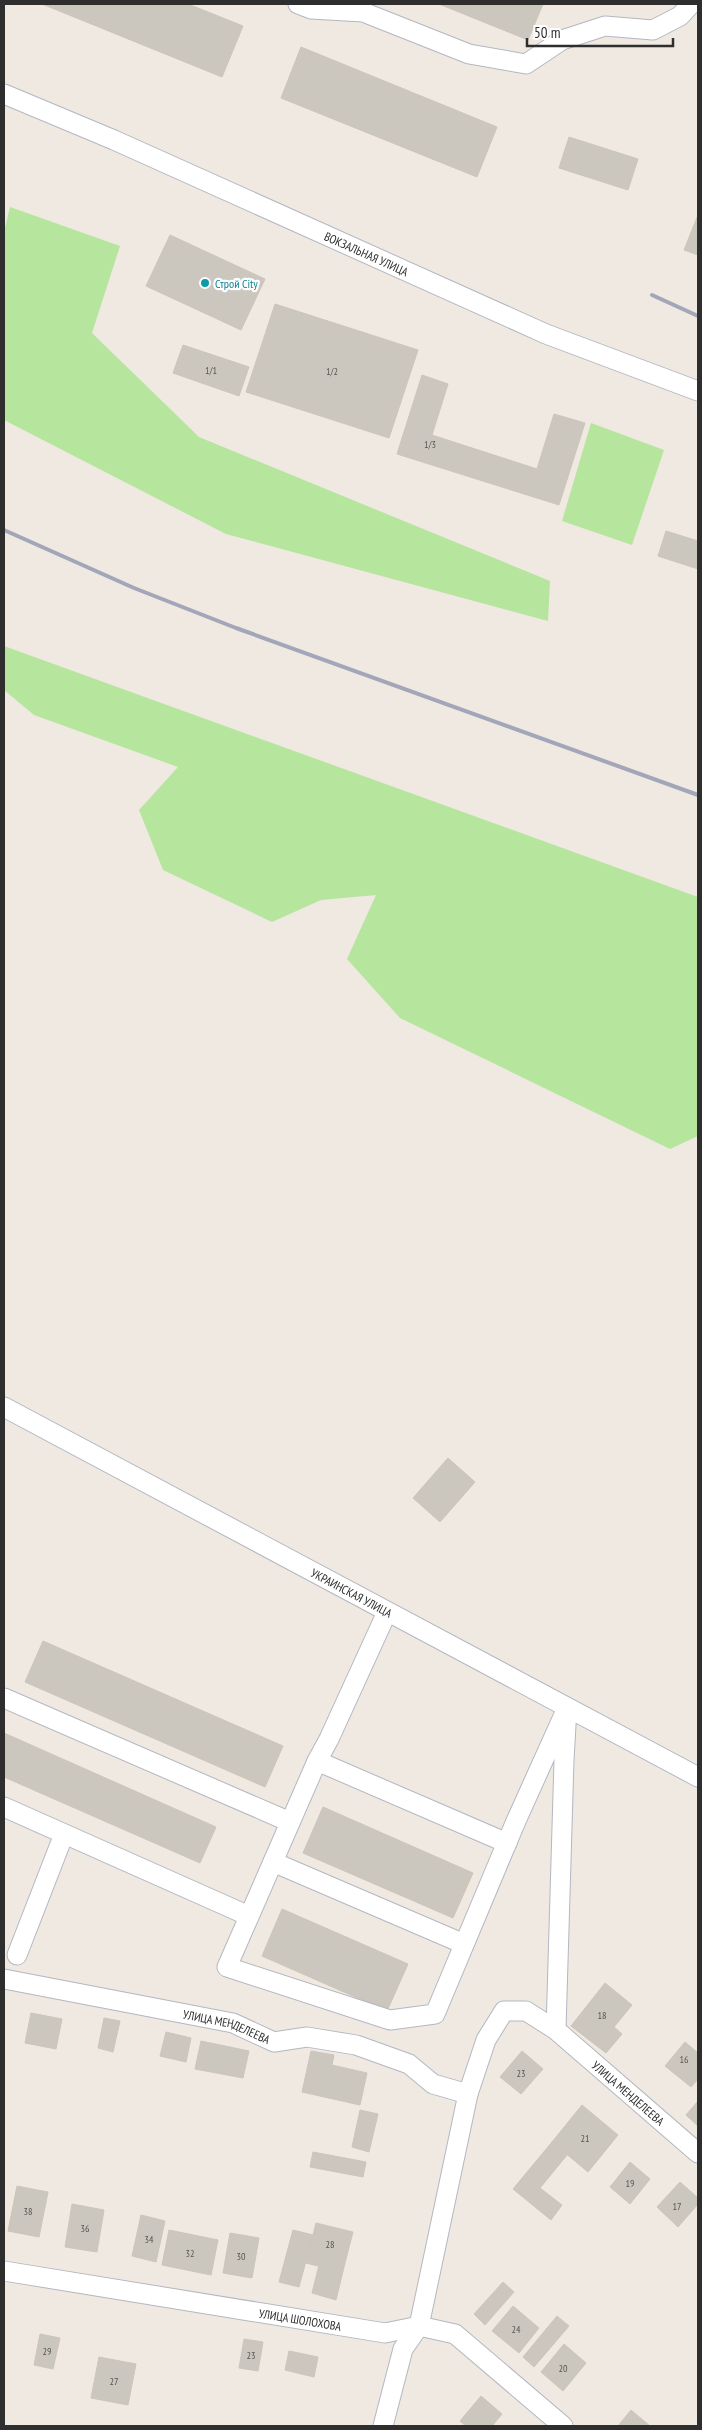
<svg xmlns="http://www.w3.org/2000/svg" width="702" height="2430" viewBox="0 0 702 2430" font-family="'PT Sans Narrow',sans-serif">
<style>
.green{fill:#b6e59e}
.building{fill:#cbc7bf;stroke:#cbc5ba}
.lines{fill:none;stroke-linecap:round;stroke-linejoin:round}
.minor-casing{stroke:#b4b7c1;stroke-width:21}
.minor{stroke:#fff;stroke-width:19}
.rail{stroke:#a3a6b8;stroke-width:4}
.culture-dot{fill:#0f9aa8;stroke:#fff;stroke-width:2}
.labels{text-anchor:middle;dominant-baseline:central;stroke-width:4.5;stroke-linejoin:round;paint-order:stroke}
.number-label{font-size:10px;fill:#555452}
.street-label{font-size:12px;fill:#2e2e2e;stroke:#fff}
.culture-label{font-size:12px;fill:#0d838f;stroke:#fff;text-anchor:start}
</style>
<rect width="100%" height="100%" fill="#efe9e1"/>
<g class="green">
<polygon points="10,207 120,246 92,333 199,437 550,581 548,621 226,534 4,420 4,232"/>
<polygon points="591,423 664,450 632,545 562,521"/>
<polygon points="4,646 698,897 698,1136 670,1149 400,1018 347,959 376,895 321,900 272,922 163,870 139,810 178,767 34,715 4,690"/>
</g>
<g class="building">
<polygon points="42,4 188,4 243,26 222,77"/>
<polygon points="439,4 543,4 528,40"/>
<polygon points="301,47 497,127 477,177 281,98"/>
<polygon points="569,137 638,159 628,190 559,168"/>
<polygon points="698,215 698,255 684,250"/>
<polygon points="170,235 265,279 241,330 146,286"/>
<polygon points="275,304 418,350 389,438 246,392"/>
<polygon points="183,345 249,367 239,396 173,373"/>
<polygon points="422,375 448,384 432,435 537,469 554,414 585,423 559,505 397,454"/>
<polygon points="666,531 698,541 698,569 658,556"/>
<polygon points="448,1458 475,1482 440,1522 413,1498"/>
<polygon points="43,1641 283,1746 265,1787 25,1682"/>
<polygon points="4,1733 216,1827 200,1863 4,1777"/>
<polygon points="323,1807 473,1873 453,1918 303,1853"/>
<polygon points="282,1909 408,1964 387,2011 262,1956"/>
<polygon points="605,1983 632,2005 614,2027 622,2034 606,2053 571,2026"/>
<polygon points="31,2013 62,2019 56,2049 25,2043"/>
<polygon points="104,2018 120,2021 113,2052 98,2048"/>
<polygon points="166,2032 191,2038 186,2062 160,2056"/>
<polygon points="201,2041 249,2051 243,2078 195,2069"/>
<polygon points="685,2042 698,2053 698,2079 691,2087 665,2066"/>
<polygon points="311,2051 334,2055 332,2065 367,2073 360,2105 302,2092"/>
<polygon points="522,2051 543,2069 521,2094 500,2077"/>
<polygon points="698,2101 698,2126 686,2115"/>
<polygon points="582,2105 618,2135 588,2172 552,2142"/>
<polygon points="360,2110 378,2114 369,2152 352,2147"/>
<polygon points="552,2142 567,2155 540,2188 562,2205 551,2220 513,2189"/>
<polygon points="313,2152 366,2162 363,2177 310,2167"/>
<polygon points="630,2162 650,2179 630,2204 610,2187"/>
<polygon points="680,2182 698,2198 698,2204 678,2227 657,2207"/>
<polygon points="17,2186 48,2192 39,2237 8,2231"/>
<polygon points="72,2204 104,2210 97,2252 65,2247"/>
<polygon points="141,2215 165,2221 156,2262 132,2256"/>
<polygon points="316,2223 353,2232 346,2259 322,2253 318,2266 306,2263"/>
<polygon points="169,2230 218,2240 211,2275 162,2265"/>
<polygon points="293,2230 313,2235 299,2287 279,2282"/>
<polygon points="230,2233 259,2238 252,2278 223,2273"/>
<polygon points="322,2253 346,2259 336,2300 312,2293"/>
<polygon points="503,2282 514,2292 485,2325 474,2314"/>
<polygon points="513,2306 539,2328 519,2353 492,2331"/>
<polygon points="557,2316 569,2326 534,2367 523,2357"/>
<polygon points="40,2334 60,2338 53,2369 34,2365"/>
<polygon points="244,2339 263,2342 258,2371 239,2368"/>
<polygon points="564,2344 586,2363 563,2391 541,2372"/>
<polygon points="289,2351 318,2357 314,2377 285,2370"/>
<polygon points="99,2357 136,2364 128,2405 91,2398"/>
<polygon points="481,2396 502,2414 492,2426 466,2426 460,2421"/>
<polygon points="631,2410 650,2426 618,2426"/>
</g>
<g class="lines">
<defs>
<g id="minor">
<polyline points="298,4 311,9 363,12 469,54 526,64 562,40 605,26 653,30 680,16 691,4"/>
<path id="s1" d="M4,94L114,140L546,334L698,391"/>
<path id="s2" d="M4,1407L698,1777"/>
<polyline points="387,1612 329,1739 317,1761 227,1967 390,2020 435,2014 516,1821 567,1708 564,1760 556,2030"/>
<polyline points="4,1698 290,1822"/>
<polyline points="317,1761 507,1843"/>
<polyline points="4,1807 249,1916"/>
<polyline points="273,1862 464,1944"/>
<polyline points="17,1955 64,1834"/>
<path id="s3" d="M4,1979L233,2023L274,2042L307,2037L356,2045L409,2064L433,2084L468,2094"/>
<path id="s4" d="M4,2271L385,2333L419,2326L455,2334L563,2426"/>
<path id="s5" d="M383,2426L403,2349L419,2326L468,2094L486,2040L504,2011H526L556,2030L698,2153"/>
</g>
</defs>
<use href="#minor" class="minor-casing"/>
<use href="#minor" class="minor"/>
<g class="rail">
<polyline points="652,295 698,316"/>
<polyline points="4,530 134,588 236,628 698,795"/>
</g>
</g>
<circle class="culture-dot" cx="205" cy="283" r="5"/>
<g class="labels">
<g class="number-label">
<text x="211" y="370">1/1</text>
<text x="332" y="371">1/2</text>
<text x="430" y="444">1/3</text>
<text x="602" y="2015">18</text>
<text x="684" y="2059">16</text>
<text x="521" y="2073">23</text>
<text x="585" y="2138">21</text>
<text x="630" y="2183">19</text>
<text x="677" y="2206">17</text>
<text x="28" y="2211">38</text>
<text x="85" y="2228">36</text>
<text x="149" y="2239">34</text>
<text x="330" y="2244">28</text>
<text x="190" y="2253">32</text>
<text x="241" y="2256">30</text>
<text x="516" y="2329">24</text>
<text x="47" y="2351">29</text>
<text x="251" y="2355">23</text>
<text x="563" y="2368">20</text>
<text x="114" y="2381">27</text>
</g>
<g class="street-label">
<text stroke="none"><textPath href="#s1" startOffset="396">ВОКЗАЛЬНАЯ УЛИЦА</textPath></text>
<text stroke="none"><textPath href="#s2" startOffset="394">УКРАИНСКАЯ УЛИЦА</textPath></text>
<text stroke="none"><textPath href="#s3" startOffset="228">УЛИЦА МЕНДЕЛЕЕВА</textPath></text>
<text stroke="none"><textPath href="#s5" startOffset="589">УЛИЦА МЕНДЕЛЕЕВА</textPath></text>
<text stroke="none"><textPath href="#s4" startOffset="300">УЛИЦА ШОЛОХОВА</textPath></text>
</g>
<g class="culture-label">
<text x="215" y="283">Строй City</text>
</g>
</g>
<rect width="702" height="2430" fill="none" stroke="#2e2e2e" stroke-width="10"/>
<path d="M527 38v8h146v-8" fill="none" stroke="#2e2e2e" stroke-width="2.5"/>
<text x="534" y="38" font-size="15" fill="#2e2e2e" stroke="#ffffff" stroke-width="4" paint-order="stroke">50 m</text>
</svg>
